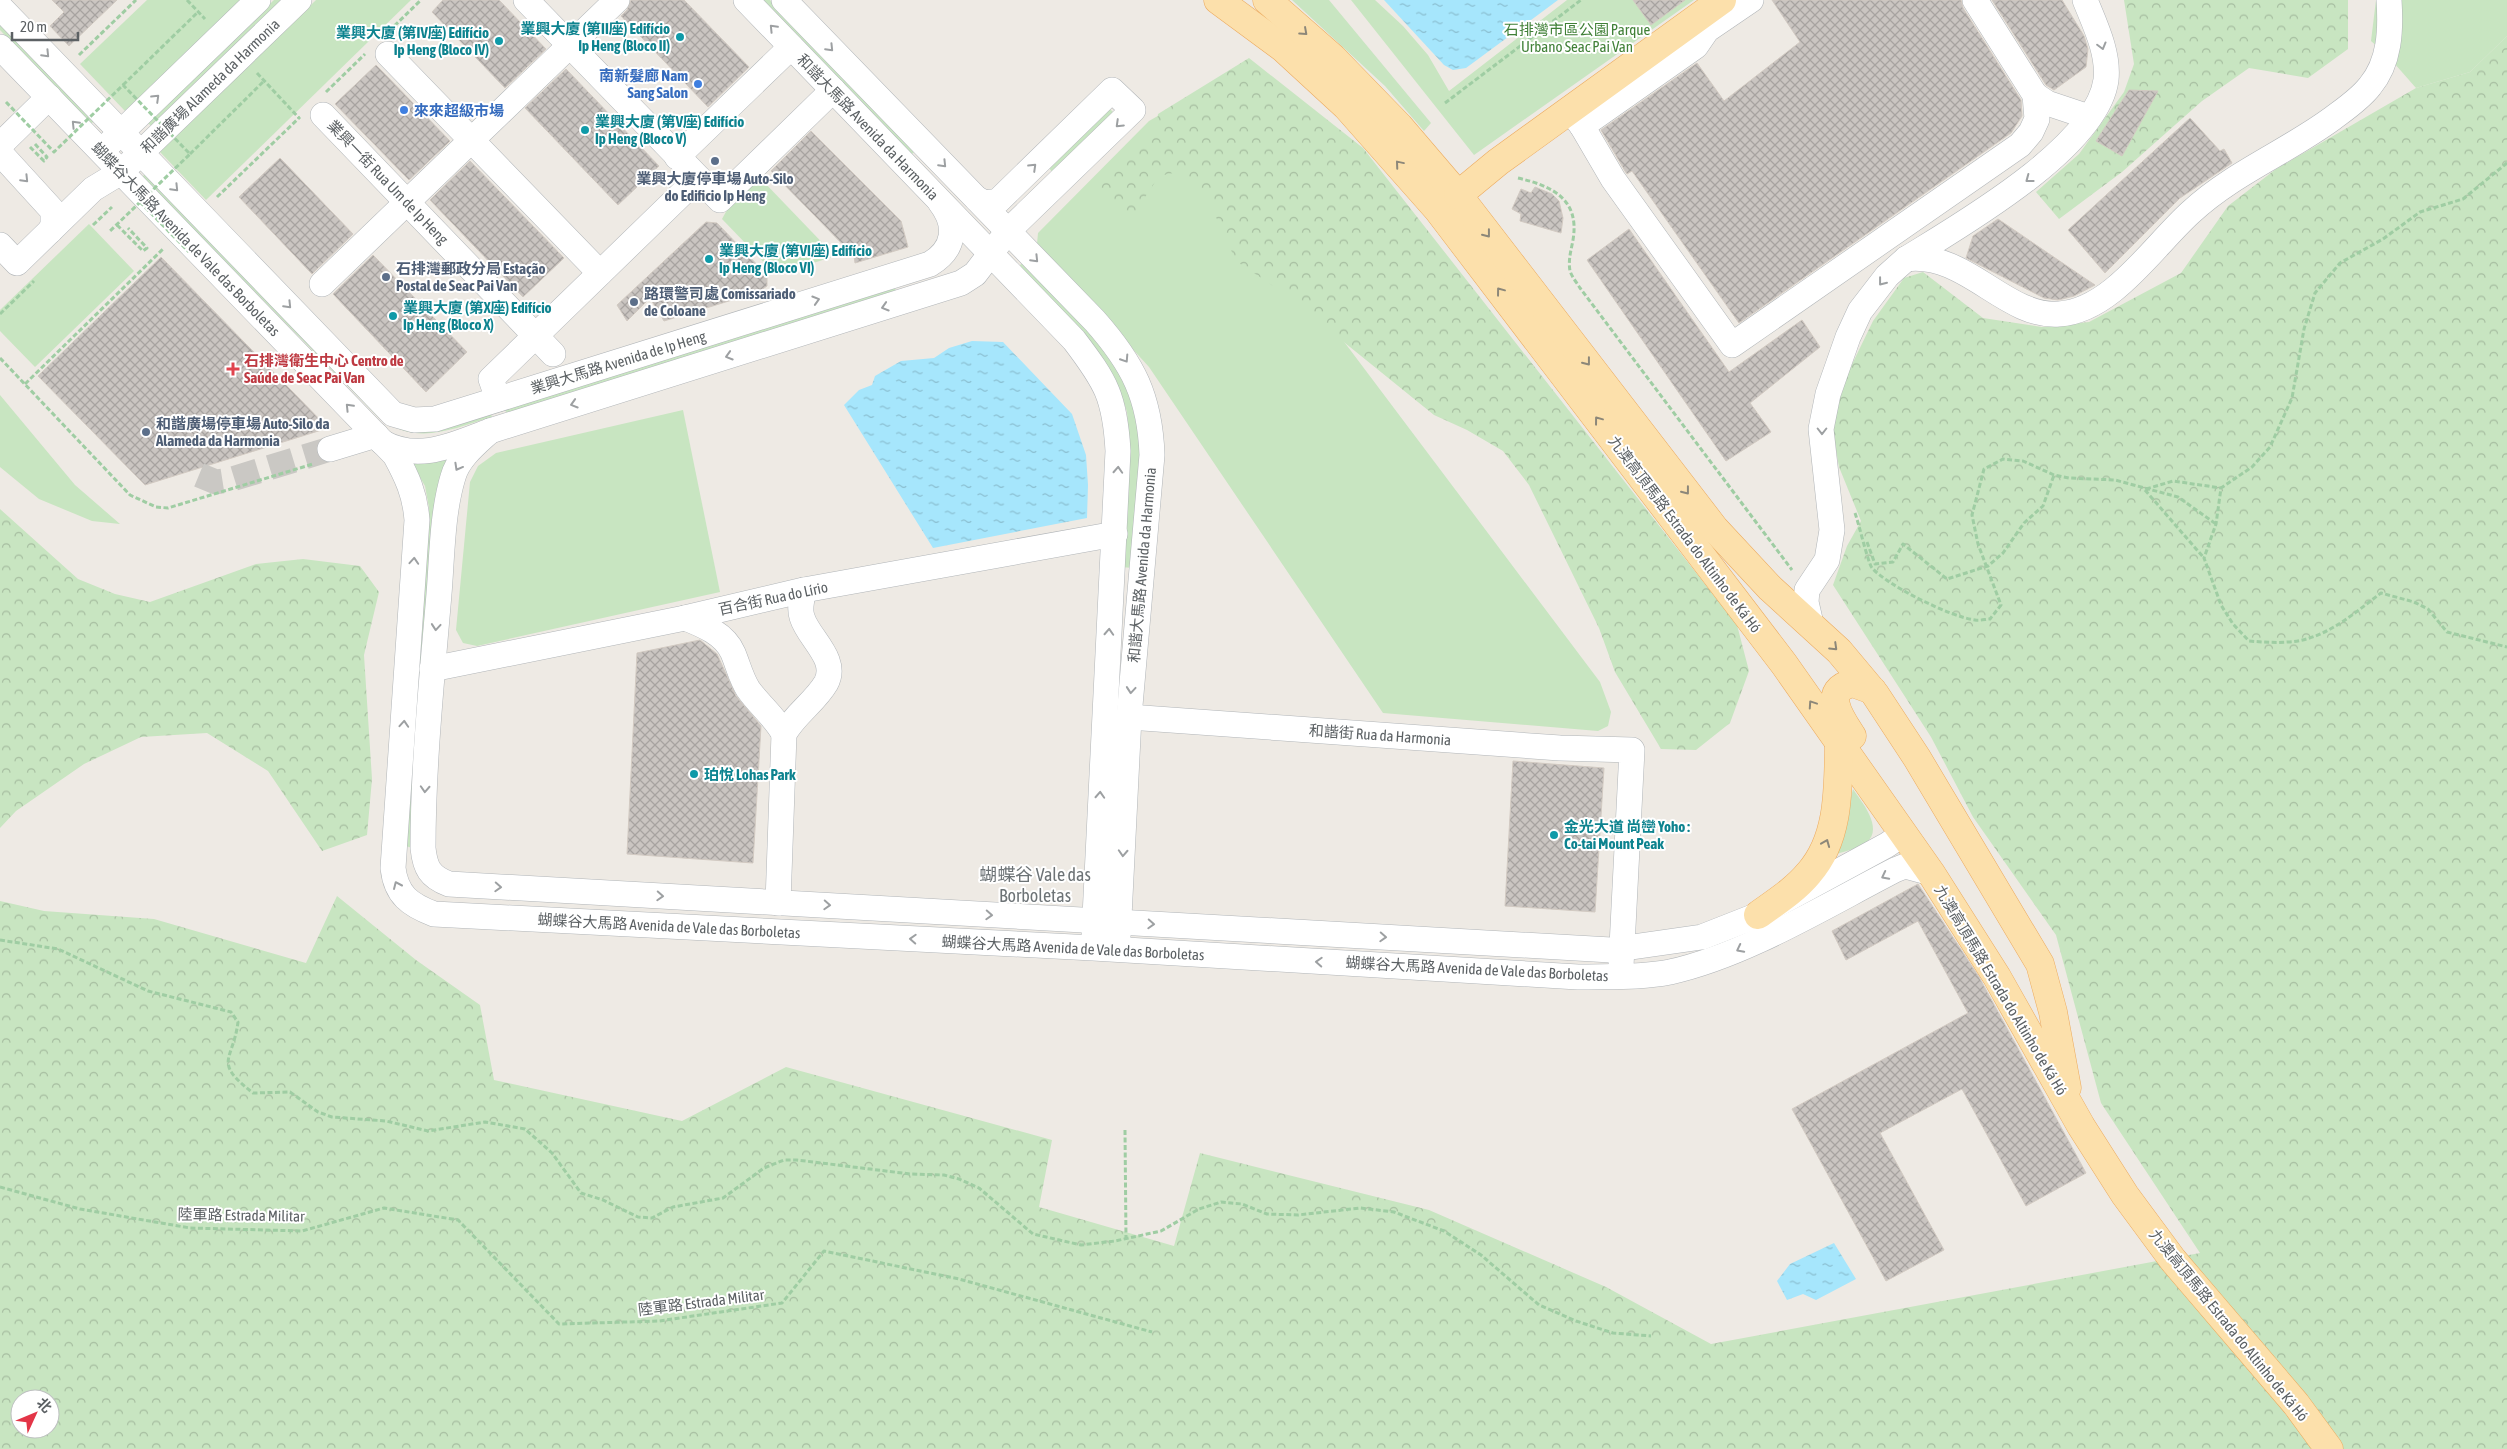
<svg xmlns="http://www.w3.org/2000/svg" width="2507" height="1449" viewBox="0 0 2507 1449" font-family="'Asap Condensed','Noto Sans SC',sans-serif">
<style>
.green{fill:#c8e5c1}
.forest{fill:url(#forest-crowns);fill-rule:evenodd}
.water{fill:url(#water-ripples)}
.building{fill:url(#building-cross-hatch);stroke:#d2cac2}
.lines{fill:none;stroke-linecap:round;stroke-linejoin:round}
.minor-tunnel{stroke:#cac8c4;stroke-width:25;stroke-dasharray:25 12;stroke-linecap:butt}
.minor-casing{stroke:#b1b5b8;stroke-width:26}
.major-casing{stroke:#ecaa5e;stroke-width:29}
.path{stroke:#9fcda3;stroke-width:3;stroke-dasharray:5 2.5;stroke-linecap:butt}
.minor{stroke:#fff;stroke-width:25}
.major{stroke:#fce0ab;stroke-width:28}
.path-bridge{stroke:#9fcda3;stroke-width:3;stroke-dasharray:5 2.5;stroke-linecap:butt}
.oneway{stroke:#9da0a2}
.oneway2{stroke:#8c8779}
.culture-dot{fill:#0f9aa8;stroke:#fff;stroke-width:2}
.shop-dot{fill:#3f7fe0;stroke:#fff;stroke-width:2}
.service-dot{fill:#5c6f8a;stroke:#fff;stroke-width:2}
.health-dot{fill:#e0444e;stroke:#fff;stroke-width:2}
.labels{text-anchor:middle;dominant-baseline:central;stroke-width:4;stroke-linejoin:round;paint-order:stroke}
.culture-label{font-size:15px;font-weight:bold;fill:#0d838f;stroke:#fff;text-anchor:start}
.park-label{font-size:15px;fill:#408037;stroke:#fff}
.shop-label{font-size:15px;font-weight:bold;fill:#366cbe;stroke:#fff;text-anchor:end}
.street-label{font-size:15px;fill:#5c6164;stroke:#fff}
.service-label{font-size:15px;font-weight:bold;fill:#4e5e75;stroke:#fff;text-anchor:start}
.health-label{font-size:15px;font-weight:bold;fill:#be3a42;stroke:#fff;text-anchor:start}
.quarter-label{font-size:18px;fill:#6d7376;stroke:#fff}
</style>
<defs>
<pattern id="forest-crowns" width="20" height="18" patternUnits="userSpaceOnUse" patternTransform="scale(1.25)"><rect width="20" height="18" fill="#c8e5c1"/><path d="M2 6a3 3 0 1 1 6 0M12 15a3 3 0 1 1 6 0" fill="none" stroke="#a6bda0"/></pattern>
<pattern id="water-ripples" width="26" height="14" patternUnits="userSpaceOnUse" patternTransform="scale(1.25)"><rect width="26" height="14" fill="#a6e6fc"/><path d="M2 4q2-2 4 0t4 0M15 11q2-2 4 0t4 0" fill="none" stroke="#8abed0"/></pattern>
<pattern id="building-cross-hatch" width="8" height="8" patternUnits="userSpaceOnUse" patternTransform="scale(1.25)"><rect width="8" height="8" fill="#cac5c1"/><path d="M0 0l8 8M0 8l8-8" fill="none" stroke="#a7a3a0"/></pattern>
</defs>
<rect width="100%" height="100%" fill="#eeeae4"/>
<g class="green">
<polygon points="147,0 242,0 125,111 80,64"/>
<polygon points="274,0 282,0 151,126 147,122"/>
<polygon points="316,0 411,0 206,200 160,152"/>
<polygon points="762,0 770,0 916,150 912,154"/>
<polygon points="1292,0 1329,0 1431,123 1424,131 1385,86"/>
<polygon points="1351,0 1375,0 1403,26 1428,55 1449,91 1567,0 1694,0 1474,155"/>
<polygon points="2376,0 2507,0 2507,36 2470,72 2416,88 2387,55 2371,41"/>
<polygon points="0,19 96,119 91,124 0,30"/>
<polygon points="1109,108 1114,113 1053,173 1049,168"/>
<polygon points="1163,113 1178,121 1600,682 1611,712 1608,726 1598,731 1383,713 1149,367 1037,244 1038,233 1149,121"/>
<path d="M148,171L383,412L490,411L492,417C451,429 416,447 378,417L142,177Z"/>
<path d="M762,180L835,256L776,275L722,219C734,197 739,191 762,180Z"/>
<polygon points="89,224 134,271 35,367 0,331 0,310"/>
<polygon points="1021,264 1023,264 1095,337 1127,382 1141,427 1133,568 1121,567 1129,439 1127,412 1119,388 1019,267"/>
<polygon points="895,288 897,294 508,415 505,410"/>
<polygon points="0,395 75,485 120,524 92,521 39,499 0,467"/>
<polygon points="683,410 720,592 477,646 463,643 456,630 470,482 478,466 496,453"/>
<polygon points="447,457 442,475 412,848 406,846 405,840 429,508 425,486 411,462"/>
<path d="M1853,789C1861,801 1884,828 1867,842C1859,848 1846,851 1837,854Z"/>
</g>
<g class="forest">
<polygon points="2124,0 2348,0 2348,49 2308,78 2249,68 2202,101 2122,172 2059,219 2036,192 2079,154 2124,92 2134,64"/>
<path d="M2507,36V1449H0V901L44,911L154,919L306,963L337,896L416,960L480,1005L494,1080L682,1121L786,1067L1052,1140L1039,1207L1174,1246L1200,1153L1429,1210L1606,1287L1711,1344L2200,1253L2101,1103L2056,935L1973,817L1931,737L1833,585L1847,546L1861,521L1839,467L1833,433L1841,387L1873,321L1904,278L1923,272L1983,318L2042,327L2089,322L2181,273L2228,206L2276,169L2416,88L2470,72ZM20,1399H50V1429H20Z"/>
<polygon points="1249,58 1363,148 1737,625 1749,671 1730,723 1696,750 1661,749 1615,672 1599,628 1529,485 1503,451 1467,430 1434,415 1282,292 1236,261 1205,193 1183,171 1159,176 1130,220 1092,183 1157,124 1158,114"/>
<polygon points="0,509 78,579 115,594 150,602 256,564 303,559 360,566 379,592 364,655 372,779 367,835 322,851 268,771 207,733 141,737 84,764 16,811 0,828"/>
</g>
<g class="water">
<polygon points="1384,0 1558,0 1466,68 1453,70 1444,65"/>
<polygon points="972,341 1003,342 1072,414 1086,455 1088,485 1087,518 933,548 844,405 859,390 872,385 875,376 901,361 934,358 949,348"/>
<polygon points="1834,1243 1856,1279 1816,1300 1803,1294 1787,1300 1777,1281 1790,1264"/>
</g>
<g class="building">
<polygon points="52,0 117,0 69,46 50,26 64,12"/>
<polygon points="443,0 499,0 546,49 505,88 432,12"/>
<polygon points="631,0 684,0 749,67 708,107 621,16 627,10"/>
<polygon points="1633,0 1685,0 1651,25"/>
<polygon points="1772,0 1961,0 1963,8 2021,100 2022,116 2011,133 1739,323 1632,171 1627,174 1625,171 1601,130 1697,63 1724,101 1800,42"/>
<polygon points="1992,0 2062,0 2084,36 2088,49 2086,67 2054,90 2046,85"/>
<polygon points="376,65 450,141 409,180 335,104"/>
<polygon points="566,69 659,166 618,205 525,108"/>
<polygon points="2129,90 2158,91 2122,156 2096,141"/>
<polygon points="2190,118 2220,151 2224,149 2232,163 2180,198 2105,273 2068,230"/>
<polygon points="811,131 901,221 908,247 855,263 854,256 771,171"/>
<polygon points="280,158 353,234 312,274 239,197"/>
<polygon points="470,161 564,258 523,297 430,200"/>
<polygon points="1535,187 1552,194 1559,201 1563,218 1561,233 1520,221 1521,214 1512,209 1521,189 1531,193"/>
<polygon points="1998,219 2086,279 2095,285 2074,296 2058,300 2044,298 1966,258 1973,236"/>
<polygon points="706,222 717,223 767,275 767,286 758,292 664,321 650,298 627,321 617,305"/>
<polygon points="1629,229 1729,372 1802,320 1820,347 1750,403 1771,432 1726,461 1587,260"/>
<polygon points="373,255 467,352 426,392 333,294"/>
<polygon points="161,257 328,428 145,485 38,376"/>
<polygon points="700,640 717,654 736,696 761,726 753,863 627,854 637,653"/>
<polygon points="1513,761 1604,768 1595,912 1505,906"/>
<polygon points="1918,884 1979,977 2086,1173 2026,1206 1962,1089 1880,1133 1944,1250 1886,1281 1792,1109 1968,1013 1918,921 1846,960 1832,931"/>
</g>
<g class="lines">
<polyline class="minor-tunnel" points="199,475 216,482 229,480 330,449"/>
<defs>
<g id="minor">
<polyline points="526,0 720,200 833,90"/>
<path d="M746,0L1074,340C1106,382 1115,397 1118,451L1094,937"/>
<path d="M784,0L1095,321C1133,364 1150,397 1152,455L1129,717L1118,937"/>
<path d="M0,7L393,414L414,420L435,419L930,264C955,249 958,225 940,202"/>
<path d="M0,47L395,455C407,477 415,494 417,520L393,868C396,895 410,905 434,914L1093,948L1578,977C1608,976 1640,978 1670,972C1746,955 1825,906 1895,870L1905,866L1931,873"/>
<polyline points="388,54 600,273"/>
<polyline points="2035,95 2047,103 2089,117"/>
<polyline points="1573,114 1582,126 1696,46 1707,30 1751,0"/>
<polyline points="323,115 553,354"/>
<polyline points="1582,126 1613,179 1732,345 2020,145 2031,132 2037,119 2035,95 1975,0"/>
<polyline points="110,143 258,0"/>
<polyline points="0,145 49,97"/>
<polyline points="0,153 53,211 53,225 50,231"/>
<polyline points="677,157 791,47"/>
<polyline points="0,245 17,263 93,189 121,172 299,0"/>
<path d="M1906,259C1966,251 2005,318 2059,314C2112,311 2154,245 2191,212C2233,173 2287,152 2333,118C2345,109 2360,99 2370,86C2390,62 2391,30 2389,0"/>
<polyline points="322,284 617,0"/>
<polyline points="498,399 491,379 698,178"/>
<path d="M490,431C476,444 458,458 453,477C442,513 442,558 439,594C432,678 423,764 423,848C425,868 430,877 449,884L1611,950L1702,937L1758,915L1887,845L1903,834"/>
<path d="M382,442C419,463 455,444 490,431L961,283L975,274L1008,231L1133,110L1112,90L998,201L985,203L977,199"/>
<polyline points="330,449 376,435"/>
<path d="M685,618C703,625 725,634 733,653C738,665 741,678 748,689C759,705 775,717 784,734"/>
<path d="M1811,624L1806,602L1807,590L1827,560L1832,530L1821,429L1828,394L1848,337L1860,311L1887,276L1906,259C1961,225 2097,147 2106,80C2109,53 2095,25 2085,0"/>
<polyline points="432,669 685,618 804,590 1115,534"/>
<polyline points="1129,717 1560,748 1632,750 1621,966"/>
<path d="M778,903L784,734C795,714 815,702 826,683C839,659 808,638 802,617C799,608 802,599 804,590"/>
</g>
<g id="major">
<polyline points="1218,0 1283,48 1346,106 1438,210 1784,664 1931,873 1997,977 2081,1126 2125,1195 2173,1260 2296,1404 2329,1449"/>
<polyline points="1267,0 1333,58 1399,126 1458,195 1715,529 1770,588 1839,651 1875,694 1917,758 2040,964 2053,1012 2067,1088"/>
<polyline points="1458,195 1498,162 1722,0"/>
<path d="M1852,736C1841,719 1820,690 1853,683L1872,690"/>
<path d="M1758,915C1776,902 1795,890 1809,873C1840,838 1838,787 1839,744"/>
</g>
</defs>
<use href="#minor" class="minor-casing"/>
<use href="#major" class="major-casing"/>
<g class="path">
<polyline points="187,0 205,19"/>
<polyline points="389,31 421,0"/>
<polyline points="79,55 136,0"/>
<polyline points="257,73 299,118"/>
<polyline points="123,85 198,12"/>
<polyline points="326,92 365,54"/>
<polyline points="1445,103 1581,0"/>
<polyline points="30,147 44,161 47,157 35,144"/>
<polyline points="190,154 264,81"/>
<path d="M2507,163L2463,199L2420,212L2383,239L2340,263L2315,293L2304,329L2292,398L2270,447L2252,467L2221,488L2216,524L2204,558L2221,605L2233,624L2249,641C2262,642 2275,643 2288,642C2325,640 2353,614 2381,593L2414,602L2428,609L2447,632L2507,647"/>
<path d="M1518,178C1552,186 1580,199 1573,240C1571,251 1568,260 1570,271C1572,277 1577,283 1580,288L1792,570"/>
<polyline points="217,197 300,117"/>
<polyline points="93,225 112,207"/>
<polyline points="117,225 143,251 147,248 128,228"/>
<polyline points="0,314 34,281"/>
<polyline points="0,358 130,495 156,507 168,508 313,464"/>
<polyline points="25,384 163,249"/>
<polyline points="2146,489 2173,481 2221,488"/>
<polyline points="2145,490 2204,558"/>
<path d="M1855,513C1859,524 1868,563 1872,568C1888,586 1951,617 1975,620C1980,621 1986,619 1990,619L2001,605L1978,544L1972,515L1984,469L2003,459L2023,461L2054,475L2069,478L2115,480L2178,497L2216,524"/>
<polyline points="1867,542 1875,564 1893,562 1903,544 1947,579 1988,566 2003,553 2024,523 2043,506 2054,475"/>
<path d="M0,940L58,949L148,991L231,1012L238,1022C233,1062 212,1061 253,1093L290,1092L318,1112L332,1117L386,1121L428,1131L485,1122L525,1129L552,1153L581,1193L603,1200L638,1217L652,1218L673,1207L723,1198L764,1168L784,1160H797L910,1174L944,1175L959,1179L979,1188L1033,1234L1081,1245L1115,1241L1161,1231L1199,1209L1221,1202L1242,1204L1267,1214L1298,1215L1360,1208L1394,1212L1444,1231L1481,1255L1539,1305L1576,1321L1613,1333L1651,1336"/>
<polyline points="1125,1130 1126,1239"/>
<polyline points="0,1187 80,1209 190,1228 302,1231 384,1208 458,1220 559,1324 659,1321 782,1303 824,1251 959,1279 1152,1332"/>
</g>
<use href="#minor" class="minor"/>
<use href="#major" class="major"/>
<g class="path-bridge">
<polyline points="6,102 54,152 123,85 190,154 109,232"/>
<polyline points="140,202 189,252"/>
</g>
</g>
<defs><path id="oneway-chevron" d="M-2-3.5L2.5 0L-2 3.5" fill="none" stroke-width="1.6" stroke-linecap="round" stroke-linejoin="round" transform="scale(1.25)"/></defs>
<g class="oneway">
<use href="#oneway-chevron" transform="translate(773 28) rotate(-134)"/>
<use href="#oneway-chevron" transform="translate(2102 46) rotate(75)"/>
<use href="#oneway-chevron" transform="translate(830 48) rotate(46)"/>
<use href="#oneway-chevron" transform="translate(46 54) rotate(46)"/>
<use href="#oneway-chevron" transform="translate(156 98) rotate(-44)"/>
<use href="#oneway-chevron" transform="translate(75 124) rotate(-134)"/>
<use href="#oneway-chevron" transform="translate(1119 124) rotate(136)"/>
<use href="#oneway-chevron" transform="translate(943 164) rotate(46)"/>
<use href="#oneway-chevron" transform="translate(1033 167) rotate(-44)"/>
<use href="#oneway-chevron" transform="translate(25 179) rotate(46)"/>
<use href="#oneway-chevron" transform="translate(2029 179) rotate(143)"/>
<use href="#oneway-chevron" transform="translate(175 188) rotate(46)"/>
<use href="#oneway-chevron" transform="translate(1035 259) rotate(46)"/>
<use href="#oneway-chevron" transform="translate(1882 282) rotate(128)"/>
<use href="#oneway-chevron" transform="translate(816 300) rotate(-17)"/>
<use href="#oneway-chevron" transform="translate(288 305) rotate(46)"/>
<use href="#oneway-chevron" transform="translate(885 307) rotate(163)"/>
<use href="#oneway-chevron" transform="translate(729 356) rotate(163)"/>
<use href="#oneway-chevron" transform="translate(1125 359) rotate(57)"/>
<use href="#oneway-chevron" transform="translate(574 404) rotate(163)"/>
<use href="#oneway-chevron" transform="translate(349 407) rotate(-134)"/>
<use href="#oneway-chevron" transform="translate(1822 431) rotate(90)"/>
<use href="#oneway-chevron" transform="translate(458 467) rotate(119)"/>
<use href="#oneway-chevron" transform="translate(1118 470) rotate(-87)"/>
<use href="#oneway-chevron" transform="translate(414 561) rotate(-86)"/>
<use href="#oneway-chevron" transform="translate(436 627) rotate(95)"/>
<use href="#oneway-chevron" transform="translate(1109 632) rotate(-87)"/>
<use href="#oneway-chevron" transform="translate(1131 690) rotate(95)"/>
<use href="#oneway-chevron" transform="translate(404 724) rotate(-86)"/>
<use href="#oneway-chevron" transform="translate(425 789) rotate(93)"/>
<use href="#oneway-chevron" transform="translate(1100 795) rotate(-87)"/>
<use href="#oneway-chevron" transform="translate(1123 853) rotate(93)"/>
<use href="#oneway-chevron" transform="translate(1885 876) rotate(153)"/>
<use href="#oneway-chevron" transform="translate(397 885) rotate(-114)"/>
<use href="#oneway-chevron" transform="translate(498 887) rotate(3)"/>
<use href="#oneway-chevron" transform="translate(660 896) rotate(3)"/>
<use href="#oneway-chevron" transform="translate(827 905) rotate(3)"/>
<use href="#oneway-chevron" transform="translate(989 915) rotate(3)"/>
<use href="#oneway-chevron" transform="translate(1151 924) rotate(3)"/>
<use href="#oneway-chevron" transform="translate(1383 937) rotate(3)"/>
<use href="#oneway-chevron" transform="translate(913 939) rotate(-177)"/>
<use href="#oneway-chevron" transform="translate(1740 949) rotate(153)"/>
<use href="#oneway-chevron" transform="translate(1319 962) rotate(-177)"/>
</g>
<g class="oneway2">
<use href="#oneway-chevron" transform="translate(1304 32) rotate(42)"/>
<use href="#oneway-chevron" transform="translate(1399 164) rotate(-130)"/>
<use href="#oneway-chevron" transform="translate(1487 234) rotate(52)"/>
<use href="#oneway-chevron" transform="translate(1500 291) rotate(-127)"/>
<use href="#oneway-chevron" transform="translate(1587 362) rotate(52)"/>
<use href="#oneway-chevron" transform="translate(1598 420) rotate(-127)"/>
<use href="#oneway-chevron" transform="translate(1686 491) rotate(52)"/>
<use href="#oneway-chevron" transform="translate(1834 647) rotate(44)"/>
<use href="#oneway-chevron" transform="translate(1812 704) rotate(-124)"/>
<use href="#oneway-chevron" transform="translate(1826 843) rotate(-68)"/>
</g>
<g class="culture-dot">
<circle cx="680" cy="37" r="5"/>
<circle cx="499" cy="41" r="5"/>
<circle cx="585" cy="130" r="5"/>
<circle cx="709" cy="259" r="5"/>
<circle cx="393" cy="316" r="5"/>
<circle cx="694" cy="774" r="5"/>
<circle cx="1554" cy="835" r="5"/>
</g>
<g class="shop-dot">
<circle cx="698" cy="84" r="5"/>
<circle cx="404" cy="110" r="5"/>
</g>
<g class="service-dot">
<circle cx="715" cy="161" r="5"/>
<circle cx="386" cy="277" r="5"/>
<circle cx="634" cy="302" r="5"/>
<circle cx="146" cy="432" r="5"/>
</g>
<path class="health-dot" d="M230.5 361.5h5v5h5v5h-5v5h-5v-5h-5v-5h5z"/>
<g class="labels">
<g class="culture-label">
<text x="670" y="28" text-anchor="end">業興大廈 (第II座) Edifício<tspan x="670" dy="17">Ip Heng (Bloco II)</tspan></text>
<text x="489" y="32" text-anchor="end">業興大廈 (第IV座) Edifício<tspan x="489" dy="17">Ip Heng (Bloco IV)</tspan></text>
<text x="595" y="121">業興大廈 (第V座) Edifício<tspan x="595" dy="17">Ip Heng (Bloco V)</tspan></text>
<text x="719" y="250">業興大廈 (第VI座) Edifício<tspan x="719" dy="17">Ip Heng (Bloco VI)</tspan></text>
<text x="403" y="307">業興大廈 (第X座) Edifício<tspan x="403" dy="17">Ip Heng (Bloco X)</tspan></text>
<text x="704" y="774">珀悅 Lohas Park</text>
<text x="1564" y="826">金光大道 尚巒 Yoho :<tspan x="1564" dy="17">Co-tai Mount Peak</tspan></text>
</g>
<g class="park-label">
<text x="1577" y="29">石排灣市區公園 Parque<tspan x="1577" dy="17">Urbano Seac Pai Van</tspan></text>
</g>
<g class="shop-label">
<text x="688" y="75">南新髮廊 Nam<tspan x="688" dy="17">Sang Salon</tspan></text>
<text x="414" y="110" text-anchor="start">來來超級市場</text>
</g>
<g class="street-label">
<text transform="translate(210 86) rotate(-44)">和諧廣場 Alameda da Harmonia</text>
<text transform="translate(868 127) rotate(46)">和諧大馬路 Avenida da Harmonia</text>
<text transform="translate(388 182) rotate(46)">業興一街 Rua Um de Ip Heng</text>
<text transform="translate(186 239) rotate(46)">蝴蝶谷大馬路 Avenida de Vale das Borboletas</text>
<text transform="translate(618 362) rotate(-17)">業興大馬路 Avenida de Ip Heng</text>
<text transform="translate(1685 534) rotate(53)">九澳高頂馬路 Estrada do Altinho de Ká Hó</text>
<text transform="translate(1142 565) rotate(-85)">和諧大馬路 Avenida da Harmonia</text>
<text transform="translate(773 598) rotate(-12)">百合街 Rua do Lírio</text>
<text transform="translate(1380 735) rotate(4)">和諧街 Rua da Harmonia</text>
<text transform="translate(669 926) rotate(3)">蝴蝶谷大馬路 Avenida de Vale das Borboletas</text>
<text transform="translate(1073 948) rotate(3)">蝴蝶谷大馬路 Avenida de Vale das Borboletas</text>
<text transform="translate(1477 969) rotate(3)">蝴蝶谷大馬路 Avenida de Vale das Borboletas</text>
<text transform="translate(2001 990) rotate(59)">九澳高頂馬路 Estrada do Altinho de Ká Hó</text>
<text transform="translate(241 1215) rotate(1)">陸軍路 Estrada Militar</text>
<text transform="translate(701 1302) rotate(-7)">陸軍路 Estrada Militar</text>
<text transform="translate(2229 1325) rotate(51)">九澳高頂馬路 Estrada do Altinho de Ká Hó</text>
</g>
<g class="service-label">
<text x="715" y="178" text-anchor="middle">業興大廈停車場 Auto-Silo<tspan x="715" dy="17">do Edificio Ip Heng</tspan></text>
<text x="396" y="268">石排灣郵政分局 Estação<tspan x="396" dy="17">Postal de Seac Pai Van</tspan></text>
<text x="644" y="293">路環警司處 Comissariado<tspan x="644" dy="17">de Coloane</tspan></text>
<text x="156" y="423">和諧廣場停車場 Auto-Silo da<tspan x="156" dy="17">Alameda da Harmonia</tspan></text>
</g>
<g class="health-label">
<text x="244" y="360">石排灣衛生中心 Centro de<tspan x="244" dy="17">Saúde de Seac Pai Van</tspan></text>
</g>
<g class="quarter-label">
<text x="1035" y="874">蝴蝶谷 Vale das<tspan x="1035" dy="21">Borboletas</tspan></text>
</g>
</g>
<g transform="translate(35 1414) rotate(46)"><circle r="24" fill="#ffffff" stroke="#bec0c1"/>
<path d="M0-4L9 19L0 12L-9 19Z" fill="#e33547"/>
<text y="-8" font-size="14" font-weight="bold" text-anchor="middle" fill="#5c6164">北</text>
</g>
<path d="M12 32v8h66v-8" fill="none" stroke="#5c6164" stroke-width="2.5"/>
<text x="20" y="32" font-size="15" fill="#5c6164" stroke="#ffffff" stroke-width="4" paint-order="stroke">20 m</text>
</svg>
